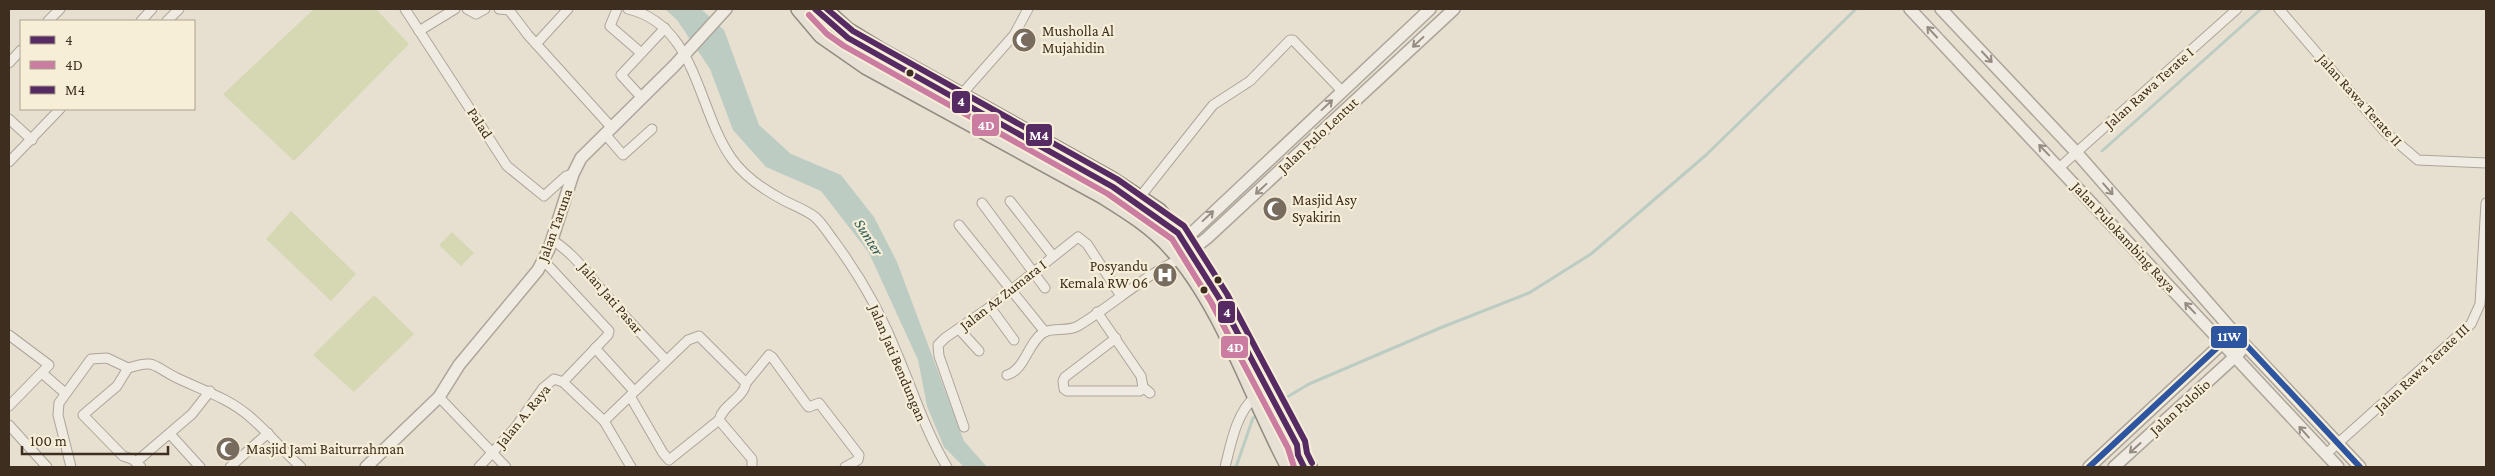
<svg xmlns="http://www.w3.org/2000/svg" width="2495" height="476" viewBox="0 0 2495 476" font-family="'Crimson Pro',serif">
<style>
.green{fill:#d6d7b3}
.water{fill:#bcccc2}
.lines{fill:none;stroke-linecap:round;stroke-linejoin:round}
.stream{stroke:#bcccc2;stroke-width:3}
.minor-casing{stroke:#ada599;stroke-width:11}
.tertiary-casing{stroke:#ada599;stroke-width:14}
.primary-casing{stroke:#928b80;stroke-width:18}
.minor{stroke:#efebe3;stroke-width:9}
.tertiary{stroke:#efebe3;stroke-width:11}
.primary{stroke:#e6e1d4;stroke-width:15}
.bus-1-casing{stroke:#f7eed8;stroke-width:10}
.bus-2-casing{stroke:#f7eed8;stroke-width:10}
.bus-3-casing{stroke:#f7eed8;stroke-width:10}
.bus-4-casing{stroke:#f7eed8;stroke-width:10}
.bus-1{stroke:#562a62;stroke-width:6}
.bus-2{stroke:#ca7ca1;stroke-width:6}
.bus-3{stroke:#562a62;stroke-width:6}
.bus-4{stroke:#2e55a0;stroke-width:6}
.oneway{stroke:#968c82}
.bus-dot{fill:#3d2e20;stroke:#f7eed8;stroke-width:2}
.labels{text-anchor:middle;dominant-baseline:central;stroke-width:4.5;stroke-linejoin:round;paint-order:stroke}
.poi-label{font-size:15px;fill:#3d2e20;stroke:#f7eed8;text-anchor:start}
.street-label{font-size:15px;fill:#3d2e20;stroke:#f7eed8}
.water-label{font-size:16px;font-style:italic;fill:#2f5d5a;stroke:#f7eed8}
.line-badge{stroke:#f7eed8;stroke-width:2}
.badge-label{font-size:14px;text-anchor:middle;font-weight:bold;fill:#fff}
</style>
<rect width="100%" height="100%" fill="#e7e0d1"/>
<g class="green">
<polygon points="314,9 376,9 409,44 294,161 223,94"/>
<polygon points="291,211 356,274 331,301 266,239"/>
<polygon points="452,232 474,253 461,266 439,245"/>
<polygon points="374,295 414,334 354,392 313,355"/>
</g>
<polygon class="water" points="665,9 701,9 724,30 759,125 791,154 841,175 874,217 897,262 964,441 987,467 964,467 944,447 927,406 918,360 869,253 821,191 766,167 733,130 710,69 677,20"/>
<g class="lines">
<g class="stream">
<polyline points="2102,151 2261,9"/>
<polyline points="1277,403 1309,384 1440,328 1529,293 1591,254 1706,155 1856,9"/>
<polyline points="1236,467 1253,418 1259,414"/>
</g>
<defs>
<g id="minor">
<polyline points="405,9 507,166 544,196 566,176 573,174"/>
<polyline points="467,9 476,14 485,9"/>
<polyline points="499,9 509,10 528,35 612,128"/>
<polyline points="617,9 610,26 640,52"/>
<path d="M628,9C697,25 697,110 732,159C744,176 766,191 785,201C795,206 806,210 815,217C822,223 828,233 834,241C860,276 882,315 898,356C914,394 926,432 947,467"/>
<polyline points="2279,9 2385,132 2418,160 2486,163"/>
<polyline points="48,21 60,9"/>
<polyline points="141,21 152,9"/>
<polyline points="167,21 179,9"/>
<polyline points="419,31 455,9"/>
<polyline points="536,44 568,9"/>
<polyline points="9,63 21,50"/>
<polyline points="961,95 1014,35 1028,9"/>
<polyline points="642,98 621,75 665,28"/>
<polyline points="9,119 32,140"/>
<polyline points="605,134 623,155 652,129"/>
<polyline points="9,162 60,109"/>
<polyline points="2060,167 2237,9"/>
<polyline points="1140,197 1213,105 1250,81 1290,40 1293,40 1342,91"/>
<polyline points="1010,201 1053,256"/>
<polyline points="982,203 1045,288"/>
<polyline points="959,225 1045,332"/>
<path d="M552,240C575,254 588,275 606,295C625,317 646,339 666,360"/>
<polyline points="544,261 609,331 608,335 563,382"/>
<polyline points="990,307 1014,340"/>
<polyline points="1097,312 1141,376 1143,387 1150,393"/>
<polyline points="959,329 979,351"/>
<polyline points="9,335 49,365 9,406"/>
<polyline points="1116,338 1065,377 1063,381 1064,389 1067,391 1140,391 1143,387"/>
<polyline points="595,348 634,391"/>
<polyline points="128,368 117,386 83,415 123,456 132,459 141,467"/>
<polyline points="42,373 65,393"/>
<path d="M1007,375C1025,370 1028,342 1044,332C1054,327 1068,332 1078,326C1113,305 1143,276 1180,259"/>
<polyline points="746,383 769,355 772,357 807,405 809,407 819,403 859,455 858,460 845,467"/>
<polyline points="630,396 663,453 669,460 719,420"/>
<polyline points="439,397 506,467"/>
<path d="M604,421L688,340L699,336L746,383C743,399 723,404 719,420L752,459V467"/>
<polyline points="9,425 47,467"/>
<polyline points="964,427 939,356 938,345 945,338 990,307 1078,237 1087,244 1121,296"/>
<polyline points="170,434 200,467"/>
<polyline points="2326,454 2471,324 2480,304 2486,203"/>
<polyline points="136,462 192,414 210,391"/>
<path d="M71,467L58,415L59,403L91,359L107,358L128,368C157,359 152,366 177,378C202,390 228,398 249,416C268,432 283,451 301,467"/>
<polyline points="230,467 268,433"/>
<polyline points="479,467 515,428 543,388 554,379 563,382 604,421 631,467"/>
<path d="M1225,467C1231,444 1236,413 1255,397"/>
</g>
<g id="tertiary">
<path d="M1910,9C2053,161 2195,314 2338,467"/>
<polyline points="1941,9 2076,152 2246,346 2360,467"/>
<polyline points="1179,245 1430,9"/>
<polyline points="1184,256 1207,238 1454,9"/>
<polyline points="366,467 439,397 459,365 538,270 549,249 573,174 581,158 674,66 726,9"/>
<polyline points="2089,467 2229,337"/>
<polyline points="2114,467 2240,352"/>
</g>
<g id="primary">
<path d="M799,9L821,35L867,67L1103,196C1127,211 1153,227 1172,249C1224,307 1252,399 1289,467"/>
<polyline points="824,9 847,30 878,49 1111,179 1159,211 1183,240 1219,298 1280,416 1309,467"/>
</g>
</defs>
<use href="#minor" class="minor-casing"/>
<use href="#tertiary" class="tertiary-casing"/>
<use href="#primary" class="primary-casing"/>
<use href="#minor" class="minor"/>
<use href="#tertiary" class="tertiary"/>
<use href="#primary" class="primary"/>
<defs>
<polyline id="bus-1" points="815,9 848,38 1113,187 1178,233 1219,298 1297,445 1298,455 1304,467"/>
<polyline id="bus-2" points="809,15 827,34 844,46 1108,194 1172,239 1211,302 1288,448 1294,467"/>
<polyline id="bus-3" points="827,9 853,31 1117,179 1184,226 1227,294 1305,441 1307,453 1312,463"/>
<polyline id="bus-4" points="2089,467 2234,332 2360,467"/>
</defs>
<use href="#bus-1" class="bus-1-casing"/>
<use href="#bus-2" class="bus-2-casing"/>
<use href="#bus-3" class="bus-3-casing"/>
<use href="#bus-4" class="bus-4-casing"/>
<use href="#bus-1" class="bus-1"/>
<use href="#bus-2" class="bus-2"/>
<use href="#bus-3" class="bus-3"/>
<use href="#bus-4" class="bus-4"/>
</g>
<defs><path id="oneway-shaft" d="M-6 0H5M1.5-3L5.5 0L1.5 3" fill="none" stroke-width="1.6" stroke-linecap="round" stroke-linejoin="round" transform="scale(1.25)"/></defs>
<g class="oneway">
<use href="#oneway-shaft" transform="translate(1932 32) rotate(-133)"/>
<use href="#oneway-shaft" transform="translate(1418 42) rotate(137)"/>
<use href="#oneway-shaft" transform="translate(1987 57) rotate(47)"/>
<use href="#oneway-shaft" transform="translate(1327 105) rotate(-43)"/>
<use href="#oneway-shaft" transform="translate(2044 150) rotate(-134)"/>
<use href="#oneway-shaft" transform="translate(1261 189) rotate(137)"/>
<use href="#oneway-shaft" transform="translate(2108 189) rotate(49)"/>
<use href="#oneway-shaft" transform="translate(1208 216) rotate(-43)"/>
<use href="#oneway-shaft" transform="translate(2190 308) rotate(-134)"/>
<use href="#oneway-shaft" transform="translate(2304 432) rotate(-132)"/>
<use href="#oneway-shaft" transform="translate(2135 448) rotate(138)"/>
</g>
<defs>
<symbol id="mosque-disc" viewBox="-11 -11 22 22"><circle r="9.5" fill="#786c5e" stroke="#f7eed8"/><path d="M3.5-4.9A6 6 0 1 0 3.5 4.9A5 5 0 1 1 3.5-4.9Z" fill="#fff"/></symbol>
<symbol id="hospital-disc" viewBox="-11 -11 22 22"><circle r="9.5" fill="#786c5e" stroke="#f7eed8"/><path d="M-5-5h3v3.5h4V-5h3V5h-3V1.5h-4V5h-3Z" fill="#fff"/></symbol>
</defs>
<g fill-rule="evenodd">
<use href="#mosque-disc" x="1010" y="26" width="28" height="28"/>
<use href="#mosque-disc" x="1261" y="195" width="28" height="28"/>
<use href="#hospital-disc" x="1151" y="261" width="28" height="28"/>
<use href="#mosque-disc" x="214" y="435" width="28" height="28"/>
</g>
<g class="bus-dot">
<circle cx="910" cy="73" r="4.5"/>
<circle cx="1218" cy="280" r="4.5"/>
<circle cx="1204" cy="290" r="4.5"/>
</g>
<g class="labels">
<g class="poi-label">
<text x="1042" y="31">Musholla Al<tspan x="1042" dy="17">Mujahidin</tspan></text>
<text x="1292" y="200">Masjid Asy<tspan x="1292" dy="17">Syakirin</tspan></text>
<text x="1148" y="266" text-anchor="end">Posyandu<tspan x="1148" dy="17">Kemala RW 06</tspan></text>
<text x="246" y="449">Masjid Jami Baiturrahman</text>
</g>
<g class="street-label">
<text transform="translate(2149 88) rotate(-42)">Jalan Rawa Terate I</text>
<text transform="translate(2360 100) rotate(48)">Jalan Rawa Terate II</text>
<text transform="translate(480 123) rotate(57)">Palad</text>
<text transform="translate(1318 135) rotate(-43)">Jalan Pulo Lentut</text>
<text transform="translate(555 225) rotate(-70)">Jalan Taruna</text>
<text transform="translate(2124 237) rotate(47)">Jalan Pulokambing Raya</text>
<text transform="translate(1003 295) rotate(-38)">Jalan Az Zumara I</text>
<text transform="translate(611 298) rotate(49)">Jalan Jati Pasar</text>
<text transform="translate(898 363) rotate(67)">Jalan Jati Bendungan</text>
<text transform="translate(2422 368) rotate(-43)">Jalan Rawa Terate III</text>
<text transform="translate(2180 407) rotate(-42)">Jalan Pulolio</text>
<text transform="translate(523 416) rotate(-51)">Jalan A. Raya</text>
</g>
<g class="water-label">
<text transform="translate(869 237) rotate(58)">Sunter</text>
</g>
</g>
<g class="line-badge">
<rect x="951" y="90" width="20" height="24" rx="5" fill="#562a62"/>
<rect x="971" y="113" width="29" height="24" rx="5" fill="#ca7ca1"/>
<rect x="1025" y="123" width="28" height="24" rx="5" fill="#562a62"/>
<rect x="1217" y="300" width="19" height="24" rx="5" fill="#562a62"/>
<rect x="2210" y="325" width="38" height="24" rx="5" fill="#2e55a0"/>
<rect x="1220" y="335" width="29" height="24" rx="5" fill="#ca7ca1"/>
</g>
<g class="badge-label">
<text x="961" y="106">4</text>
<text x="986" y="130">4D</text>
<text x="1039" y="140">M4</text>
<text x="1227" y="317">4</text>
<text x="2229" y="341">11W</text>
<text x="1235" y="352">4D</text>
</g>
<rect width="2495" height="476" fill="none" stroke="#3d2e20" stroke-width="20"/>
<rect x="20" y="20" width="175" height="90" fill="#f7eed8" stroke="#ada18e"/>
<rect x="30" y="36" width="25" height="8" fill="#562a62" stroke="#ada18e"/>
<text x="65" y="45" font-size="15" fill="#3d2e20">4</text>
<rect x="30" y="61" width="25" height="8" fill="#ca7ca1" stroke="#ada18e"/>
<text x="65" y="70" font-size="15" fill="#3d2e20">4D</text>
<rect x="30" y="86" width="25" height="8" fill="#562a62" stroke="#ada18e"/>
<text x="65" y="95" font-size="15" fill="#3d2e20">M4</text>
<path d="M22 446v8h146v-8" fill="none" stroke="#3d2e20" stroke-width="2.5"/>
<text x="30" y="446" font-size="15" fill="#3d2e20" stroke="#f7eed8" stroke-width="4" paint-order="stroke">100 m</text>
</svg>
